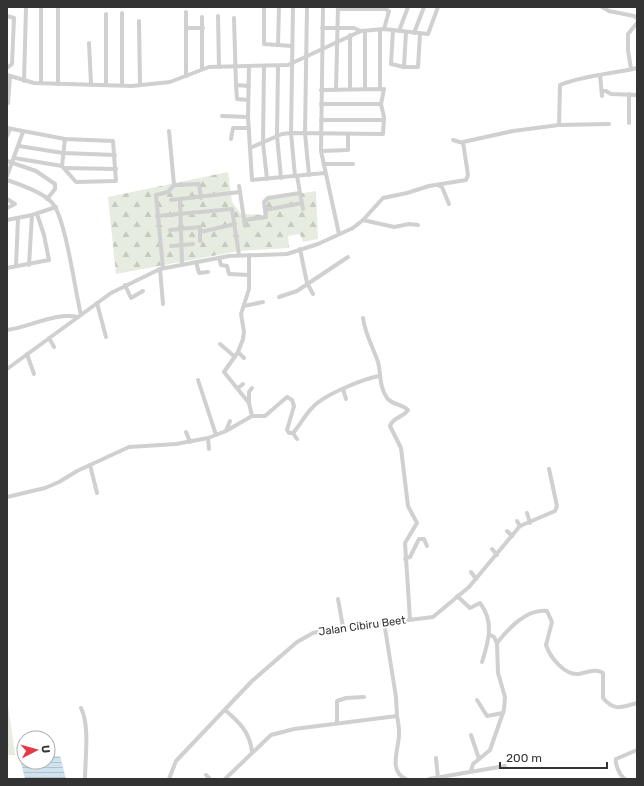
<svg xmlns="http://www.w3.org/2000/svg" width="644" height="786" viewBox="0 0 644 786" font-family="Rubik,sans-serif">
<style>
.grass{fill:url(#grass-tufts)}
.forest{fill:url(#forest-firs)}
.water{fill:url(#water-rules)}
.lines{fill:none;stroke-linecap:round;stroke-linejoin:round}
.minor{stroke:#d0d0d0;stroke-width:4}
.labels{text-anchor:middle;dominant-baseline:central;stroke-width:4;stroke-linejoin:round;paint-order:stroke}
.street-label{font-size:11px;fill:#333;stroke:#fff}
</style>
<defs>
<pattern id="grass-tufts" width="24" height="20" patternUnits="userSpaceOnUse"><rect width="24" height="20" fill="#e6ecdf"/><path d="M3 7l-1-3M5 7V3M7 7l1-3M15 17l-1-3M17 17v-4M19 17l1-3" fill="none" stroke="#c6cbc0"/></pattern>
<pattern id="forest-firs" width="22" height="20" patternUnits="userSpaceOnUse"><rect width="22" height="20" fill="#e6ecdf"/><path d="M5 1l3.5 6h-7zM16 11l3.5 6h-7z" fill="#c6cbc0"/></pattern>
<pattern id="water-rules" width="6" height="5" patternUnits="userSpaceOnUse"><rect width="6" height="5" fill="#cfe2ee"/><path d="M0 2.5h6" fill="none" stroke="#b2c2cd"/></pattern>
</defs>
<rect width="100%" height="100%" fill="#fff"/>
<polygon class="grass" points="7,698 15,755 7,755"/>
<polygon class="forest" points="228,172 232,202 241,214 266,215 265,199 316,191 318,239 303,242 300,234 288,236 289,248 239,251 116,274 108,197"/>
<polygon class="water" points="60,756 66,779 25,779 20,759 24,758 24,762 48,762 48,757"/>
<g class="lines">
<g class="minor">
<polyline points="264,7 264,44 292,46"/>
<polyline points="293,7 291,133 295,176"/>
<polyline points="307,7 305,133 309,175"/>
<polyline points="323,7 321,151 339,234"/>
<polyline points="602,7 609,11 634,16 637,18"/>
<polyline points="338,9 385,9"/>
<polyline points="186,12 186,76"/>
<polyline points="122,13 122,85"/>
<polyline points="7,16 14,18 12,64 7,68"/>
<polyline points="218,16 219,67"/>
<polyline points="234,18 236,85 249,86"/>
<polyline points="139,21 140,85"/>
<polyline points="186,28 203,28"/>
<polyline points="322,28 354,28 361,31"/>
<polyline points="384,29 389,11 385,9 385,7"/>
<polyline points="393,30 391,64 404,67 418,67 420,34"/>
<polyline points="399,31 408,7"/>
<polyline points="414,33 424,7"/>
<polyline points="89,43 91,84"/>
<polyline points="278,45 279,7"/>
<polyline points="249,66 248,117 252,180 325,173"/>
<polyline points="264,66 263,143 267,179"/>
<polyline points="278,66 277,136 281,178"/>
<polyline points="404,67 406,32"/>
<polyline points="202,69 202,17"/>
<polyline points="631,69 628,50 628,34 637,23"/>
<polyline points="7,75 34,83 132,86 170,82 209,67 288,65 361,31 384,29 428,34 438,7"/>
<polyline points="600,75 602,96"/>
<polyline points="24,81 26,9"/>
<polyline points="41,83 41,9"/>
<polyline points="58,84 58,7"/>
<polyline points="106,85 106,14"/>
<polyline points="236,85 237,99 248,100"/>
<polyline points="350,89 350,35"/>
<polyline points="365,89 365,31"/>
<polyline points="380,89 380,30"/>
<polyline points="336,90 338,7"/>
<polyline points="602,91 606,91 611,94 637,95"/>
<polyline points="629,94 629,123"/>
<polyline points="8,103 10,76"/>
<polyline points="321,104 381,104"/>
<polyline points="222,116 248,117"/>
<polyline points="321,120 384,120"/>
<polyline points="559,125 609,124"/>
<polyline points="7,128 65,139 113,141 116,181 76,182 62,166 14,158"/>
<polyline points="7,136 10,129"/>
<polyline points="231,139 233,128 249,128"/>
<polyline points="453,140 463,143"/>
<polyline points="19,146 63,153 115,155"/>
<polyline points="250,148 282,134 291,133 383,134 384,117 381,104 384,89 321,90"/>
<polyline points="321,151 348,150 348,135"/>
<polyline points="7,161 36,171 55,184 55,189 47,199"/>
<polyline points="324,164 353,164"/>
<polyline points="62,166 65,139"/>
<polyline points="64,168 116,169"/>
<polyline points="7,176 23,132"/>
<polyline points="297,176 303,209"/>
<path d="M7,180C19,184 46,194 53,204C66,220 75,291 81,315"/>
<polyline points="174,185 199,184 201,198"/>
<polyline points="437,185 442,187 449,204"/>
<polyline points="240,192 245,226"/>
<polyline points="7,199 15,204 7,208"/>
<polyline points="180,199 240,192 239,186"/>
<polyline points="171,200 180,199 182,264"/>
<polyline points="265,210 302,203"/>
<polyline points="157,216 232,209 239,255"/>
<polyline points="7,220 32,215 56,207"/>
<polyline points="244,220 266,217 264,202 268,198 300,193"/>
<polyline points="363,220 394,227 409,224 418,225"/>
<polyline points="170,230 200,227 200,241"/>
<polyline points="200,232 235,224"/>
<polyline points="171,246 193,244"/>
<polyline points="300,249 307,283 313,294"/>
<polyline points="249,255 249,289 241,314 244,332 243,339 238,352 224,372 249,403 252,416"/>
<polyline points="219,258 221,265 227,266 229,274 249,275"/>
<polyline points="196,262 199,273 208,272"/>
<polyline points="29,265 32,215"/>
<polyline points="16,266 18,218"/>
<polyline points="7,268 49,260 44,235 37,214"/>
<polyline points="163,268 156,195 168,192 174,185 169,131"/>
<polyline points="160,269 163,304"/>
<polyline points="125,285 131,298 143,291"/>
<polyline points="279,297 297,291 348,257"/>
<polyline points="97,303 106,337"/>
<polyline points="244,306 263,302"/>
<path d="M363,318C365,334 373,347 378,362C381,373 379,387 387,398C392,405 402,404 408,410C404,417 393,417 390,426L401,448L408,506L417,523L405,543L410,619"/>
<path d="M7,330C30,327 55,312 78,317"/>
<polyline points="49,338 54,347"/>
<polyline points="220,344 235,357"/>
<polyline points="238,352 244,358"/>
<polyline points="27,354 34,374"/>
<path d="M7,369L111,293L160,269L229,256L287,254L318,244L353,228L363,220L383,198L407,193L429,186L466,180L468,175L463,142L513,131L559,125L560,85C584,75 612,74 637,68"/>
<polyline points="198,380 216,435"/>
<polyline points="238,388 243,384"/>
<polyline points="343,389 346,399"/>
<polyline points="249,403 249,392 252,388"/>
<polyline points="226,431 230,421"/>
<polyline points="186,432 190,442"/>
<path d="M293,433C300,425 305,415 312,408C323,395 363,379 379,376"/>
<polyline points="208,438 209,449"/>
<polyline points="90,465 97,493"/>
<polyline points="7,497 45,488 59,482 77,471 129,447 176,444 208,438 226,431 252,416 265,416 287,397 292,400 294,406 287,430 289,433 293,433 297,439"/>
<polyline points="527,513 530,523"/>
<polyline points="517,521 520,526"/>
<polyline points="507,531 512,536"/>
<polyline points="492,549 497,555"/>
<polyline points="405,559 410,557 419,539 424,539 427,546"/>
<polyline points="471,572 476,579"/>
<path d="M457,596L470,608L480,603C495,622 488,643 482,662"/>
<polyline points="338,599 343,627"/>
<polyline points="384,622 396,697 397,716"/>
<polyline points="490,635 494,637 497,643"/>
<polyline points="477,700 487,716 503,713"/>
<path d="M81,708C90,726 85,759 85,779"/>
<path d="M225,710C239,722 250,732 252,752"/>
<polyline points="337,723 337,701 346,698 364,697"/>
<polyline points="471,735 479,759"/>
<polyline points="436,758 438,779"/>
<path d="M471,771L473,764L490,750L504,710L505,697L498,673L497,643C509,628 526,609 547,611L552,622L546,645C550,657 564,675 578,674C586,673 596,668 603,673V698C615,712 622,707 637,703"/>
<polyline points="206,775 210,779"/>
<polyline points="169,779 176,761 252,681 297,642 313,633 321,631 433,617 469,587 520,526 555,511 557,506 549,469"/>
<path d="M225,779L271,735L294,729L397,716C398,721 399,726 399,732C400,747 387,771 406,779"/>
<polyline points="429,779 505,766"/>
<path d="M625,779C620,776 615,765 616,759L637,750"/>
</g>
</g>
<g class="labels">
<g class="street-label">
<text transform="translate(362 626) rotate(-8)">Jalan Cibiru Beet</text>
</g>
</g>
<rect width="644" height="786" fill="none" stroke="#333333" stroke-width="16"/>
<g transform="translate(36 750) rotate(84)"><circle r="19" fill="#ffffff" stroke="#adadad"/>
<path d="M0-3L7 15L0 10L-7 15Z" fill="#e63946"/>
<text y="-6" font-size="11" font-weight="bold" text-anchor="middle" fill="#333333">U</text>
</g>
<path d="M500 762v6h107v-6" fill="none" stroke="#333333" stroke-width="2"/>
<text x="506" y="762" font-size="12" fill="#333333" stroke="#ffffff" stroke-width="3" paint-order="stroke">200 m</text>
</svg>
